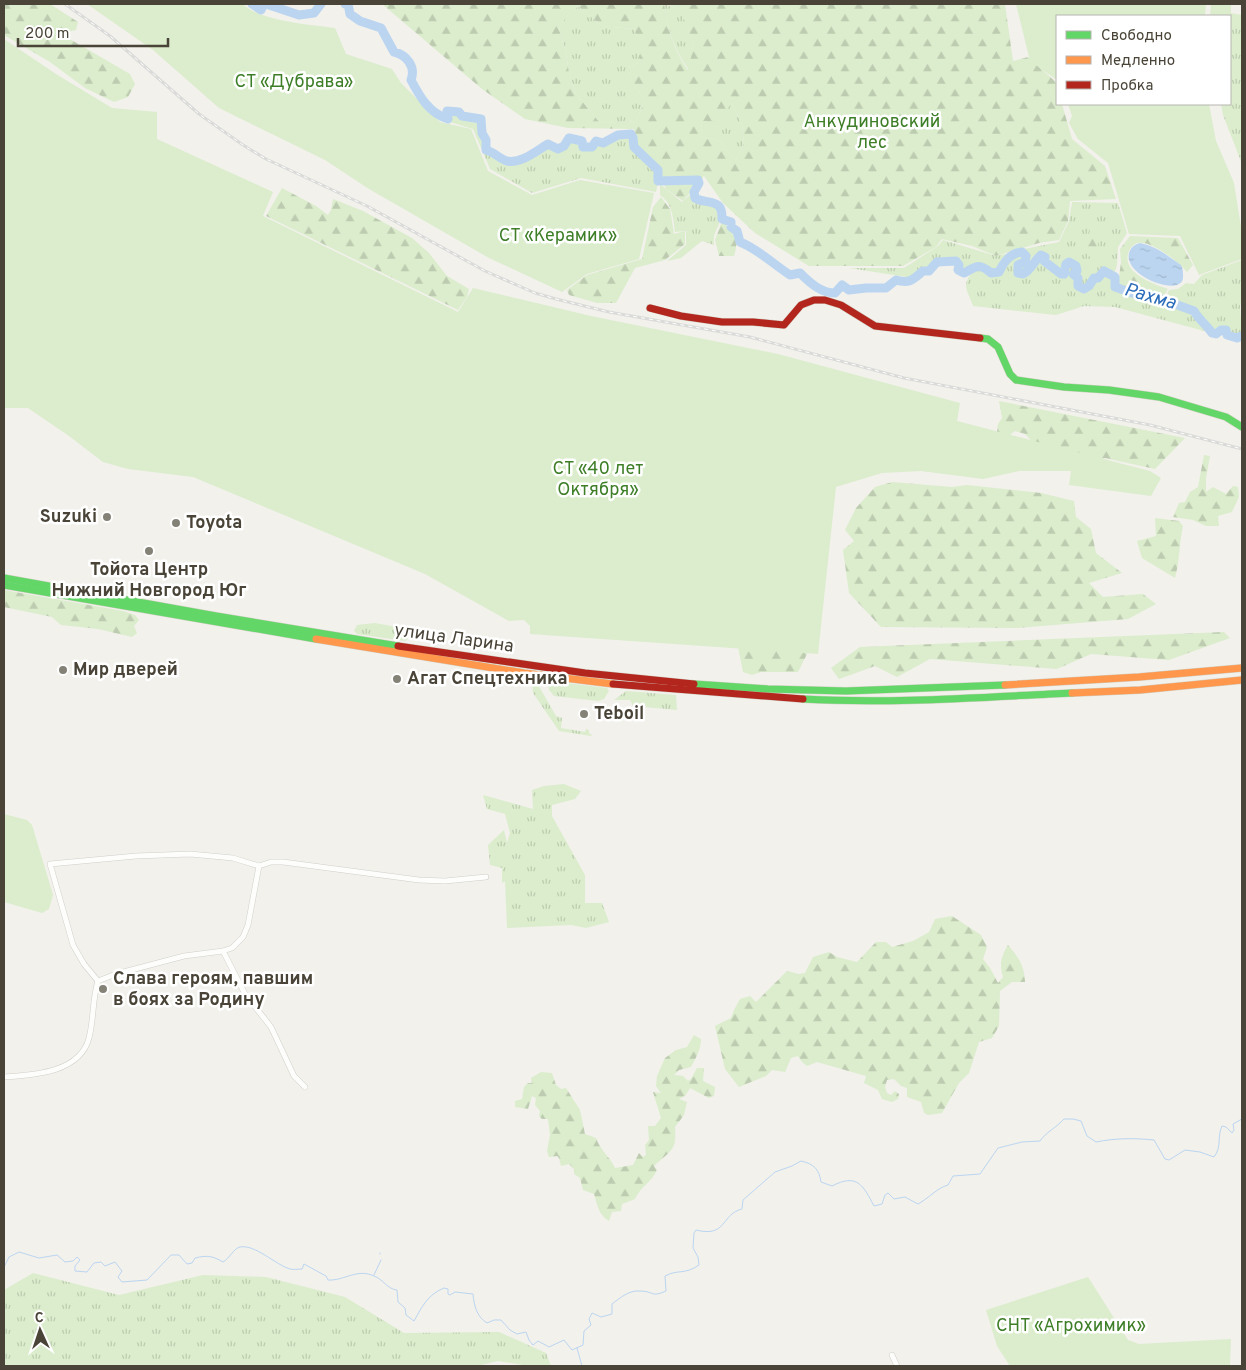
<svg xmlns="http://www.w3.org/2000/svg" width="1246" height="1370" viewBox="0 0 1246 1370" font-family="Overpass,sans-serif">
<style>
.grass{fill:url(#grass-tufts)}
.forest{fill:url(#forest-firs);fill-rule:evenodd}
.garden{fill:#dbedcc}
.water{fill:url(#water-ripples)}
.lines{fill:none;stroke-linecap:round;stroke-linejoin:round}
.stream{stroke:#bbd5f1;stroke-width:1}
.river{stroke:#bbd5f1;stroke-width:9}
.street-casing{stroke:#d0cfc9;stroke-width:6}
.fast-casing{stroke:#d2d0c3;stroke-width:8}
.slow-casing{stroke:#d2d0c3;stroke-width:8}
.jam-casing{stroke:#d2d0c3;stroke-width:8}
.street{stroke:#fdfdfc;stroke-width:5}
.fast{stroke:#63d668;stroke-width:7}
.slow{stroke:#ff974d;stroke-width:7}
.jam{stroke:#b3261e;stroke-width:7}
.rail-casing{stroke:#dadad9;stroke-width:3}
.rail{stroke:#fff;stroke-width:1;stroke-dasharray:4;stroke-linecap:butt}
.poi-dot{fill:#848176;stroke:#fff;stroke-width:2}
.labels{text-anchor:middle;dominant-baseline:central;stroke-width:5;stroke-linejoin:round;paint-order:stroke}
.park-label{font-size:18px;fill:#3d7e27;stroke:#fff}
.poi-label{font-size:18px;font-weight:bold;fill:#494437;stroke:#fff;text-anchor:start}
.street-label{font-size:18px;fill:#494437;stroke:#fff}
.water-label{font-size:19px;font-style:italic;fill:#2b6cba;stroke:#fff}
</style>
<defs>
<pattern id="grass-tufts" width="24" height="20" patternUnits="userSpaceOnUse" patternTransform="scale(1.25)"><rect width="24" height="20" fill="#dbedcc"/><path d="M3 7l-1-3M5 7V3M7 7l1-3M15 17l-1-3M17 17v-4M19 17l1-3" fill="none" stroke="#bdccb0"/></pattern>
<pattern id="forest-firs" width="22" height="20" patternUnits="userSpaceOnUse" patternTransform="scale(1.25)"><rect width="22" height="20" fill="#dbedcc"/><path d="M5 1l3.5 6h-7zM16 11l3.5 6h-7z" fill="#bdccb0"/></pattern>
<pattern id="water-ripples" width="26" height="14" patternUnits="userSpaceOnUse" patternTransform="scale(1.25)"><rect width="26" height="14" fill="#bbd5f1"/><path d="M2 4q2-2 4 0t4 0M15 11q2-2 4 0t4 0" fill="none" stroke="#a2b8cf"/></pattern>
</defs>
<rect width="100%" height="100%" fill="#f2f1ec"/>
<g class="grass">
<path d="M664,4L681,10L694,45L689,70C672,46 669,32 664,4Z"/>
<polygon points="1211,4 1231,4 1231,13 1242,15 1242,164 1223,115 1221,104 1230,104 1230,16 1210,16"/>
<polygon points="578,6 602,26 634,29 642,48 639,63 628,67 632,82 645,101 636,121 600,123 576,94 569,73 566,53 559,28 566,17"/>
<polygon points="732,103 742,124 744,145 736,160 720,142 701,136 702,120"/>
<path d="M448,112H458L462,117L480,120C481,131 485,139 485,151C493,153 499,160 507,161C521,165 536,152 548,145L558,150L565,147L569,138L582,142L583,148H592L596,142C609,144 617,134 630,135L633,148L657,171L658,182L656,192L581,178L532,193L490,169L473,129L450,122Z"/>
<path d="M660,184L682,202L692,193L693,198L699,203H712C730,226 711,225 714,245L702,241L681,258L667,261L686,245V231L675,232C673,218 673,204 660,195Z"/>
<path d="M1072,202L1118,203L1127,233L1118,247L1117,265L1114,274L1103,270L1092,278L1085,286L1080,284V278L1077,275L1080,271L1078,266L1070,259L1065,261L1061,271L1047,260V257L1042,253C1032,258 1030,267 1022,270L1021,267L1028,262L1029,254L1024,249L1059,242L1069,221Z"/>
<path d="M943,240L996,256L1012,253L1000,262L997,270C980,271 986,258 965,270L960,269L961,265L957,259L935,260L928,269H922L913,278L849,268H904L938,246Z"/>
<path d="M1018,255L1023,257L1022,261L1016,264V275C1034,278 1029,266 1041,259L1042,262L1060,276L1066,275L1069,265L1074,271L1071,274L1075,279L1076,287L1082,290H1087C1093,283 1099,280 1105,274L1113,280V288L1136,296L1147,297L1192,313C1197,321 1204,323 1208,332L1115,307L1084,306L1056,315L973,306C966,287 961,285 975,269H982L991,275L1001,274L1006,262Z"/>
<path d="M1242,260V298L1240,306L1242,334L1236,337L1228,333L1226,329H1221L1216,332C1209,328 1198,317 1195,309L1165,299L1169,290L1178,289L1186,283L1194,284L1202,275Z"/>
<polygon points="375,623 408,629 410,637 405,641 357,634 354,631 357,625"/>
<polygon points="550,681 607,688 609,691 604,699 598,701 554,696 549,690 548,685"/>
<polygon points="532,682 537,683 556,716 562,718 561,728 585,732 586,729 589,730 589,733 592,735 591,736 559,731 533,693"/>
<polygon points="626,691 676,695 677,710 633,706 630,700 614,700"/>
<polygon points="564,784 581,791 575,799 552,805 552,816 585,875 585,903 602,903 609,922 586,928 571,925 507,928 505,881 502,883 502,868 490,865 488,845 504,830 507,843 510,833 505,814 487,809 483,795 533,809 532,790 544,786"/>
<polygon points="33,1273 119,1295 203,1275 266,1277 345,1297 404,1333 499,1332 546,1353 551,1366 529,1366 498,1361 477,1366 4,1366 4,1290"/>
</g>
<g class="forest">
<polygon points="4,4 50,4 78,22 76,30 67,32 68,38 130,74 135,84 128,97 114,102 85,88 50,62 4,35"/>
<path d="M382,4H664C669,31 672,47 688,70L694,45L681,11L667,4H1005L1013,61L1028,57L1057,83V104H1062L1072,139L1105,166L1116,199L1070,201L1068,221L1059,240L1039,243L996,256L972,246L942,239L936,247L903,266H809L755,233L723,203L704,176L683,201L666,189L657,167L637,147L634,129L568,128L525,119L482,89ZM578,6L602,26L634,29L641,47L639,63L628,67L632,82L645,101L636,121L600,123L576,94L569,73L566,53L559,28L566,17ZM732,103L742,124L744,145L736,160L720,142L701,136L702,121H718Z"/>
<polygon points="282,188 316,206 328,215 331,210 333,199 363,211 412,238 429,253 447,276 469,289 467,297 458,310 266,216"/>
<polygon points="661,197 670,209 674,234 685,231 685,244 665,260 635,268 616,303 597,303 569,295 567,290 587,275 642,259 653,207"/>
<path d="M722,221C734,233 740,238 734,256H719L715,240Z"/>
<polygon points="1095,223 1099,251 1091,258 1085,252 1091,225"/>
<path d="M1130,236L1178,238L1193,265L1187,272C1179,262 1151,240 1138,243C1133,244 1129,249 1128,254C1123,274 1154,284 1168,289L1164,296L1130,290L1118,285L1121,262L1120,249Z"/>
<polygon points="999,401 1185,438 1155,469 1105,458 1085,461 1040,450 1025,434 1015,431 1002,441 996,440 998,424 1002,418"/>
<polygon points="1204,455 1210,456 1206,478 1206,492 1213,487 1226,494 1233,486 1238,487 1239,497 1232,512 1218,516 1219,526 1206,526 1193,520 1173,517 1179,503 1185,502 1190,492 1198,487"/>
<polygon points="892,482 952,487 967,485 1041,493 1074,501 1076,517 1091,529 1096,553 1122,573 1089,583 1103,597 1143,594 1156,604 1128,619 1017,628 881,627 849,593 843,550 854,541 845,530 856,508 875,487"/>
<path d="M1155,518L1179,521L1183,526C1179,543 1180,560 1175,578L1142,558L1137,541L1156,536Z"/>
<polygon points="4,590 123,611 135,615 139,620 134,626 137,633 132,637 98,629 61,625 52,617 4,607"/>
<polygon points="1224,632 1230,638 1169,660 1091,654 1057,669 930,659 897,677 875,666 839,679 831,668 860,647"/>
<polygon points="738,647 809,650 798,672 761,672 752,675 743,672"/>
<path d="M952,916L981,935L987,947L983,959L990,968L998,983L1003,977C999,964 1001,957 1008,945C1018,956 1025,967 1025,982H1012L1000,991L999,1026L992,1038L979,1042L969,1073L959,1083L942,1113L929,1115L924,1113L921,1102L907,1097V1088L901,1086L894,1079L887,1080L885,1087L887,1093L891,1095L895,1091L899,1094L898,1099L892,1102L882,1099L878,1090L864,1083L866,1076L817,1062L807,1066L802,1062L798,1056L791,1058L785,1072L772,1070L766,1076L739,1087L725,1069L715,1026L731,1018L734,1010L740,999L750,996L756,1002L787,971L799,974L805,973L813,957L829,952L837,957L857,962L876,942H886L892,947L913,941L929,932L935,919Z"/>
<path d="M694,1035L701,1039C701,1049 696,1058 691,1067L679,1070L674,1075L683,1076L688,1081L691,1079L697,1068H704L703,1081L715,1087L714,1096L709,1098L690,1088L685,1096L679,1099L687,1102L684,1115L675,1127C677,1151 671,1150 654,1166L657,1170C651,1183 641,1186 635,1199L622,1204L621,1211L612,1212L609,1221C599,1216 597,1204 594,1194L583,1190L580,1178L574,1174V1169L569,1164L561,1166L559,1158L557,1156L549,1157L547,1151L550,1135L548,1119H542L539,1116L540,1111L535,1105L536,1098L532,1096L528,1109L515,1107V1101L522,1099L524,1087L528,1083H532L531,1078L541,1072L552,1073L556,1085L561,1089L566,1088L580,1110L585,1134L596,1138C600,1150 610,1157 615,1168L633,1165L639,1153L643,1157L646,1155L645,1145L649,1140L648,1126H655L661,1118L653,1092L661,1093L656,1086L657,1076L665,1058L676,1050L687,1047Z"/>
</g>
<g class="garden">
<path d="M87,4H243C259,21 311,25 335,28L346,54L392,69L401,83L440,122L471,129L488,171L532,195L580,180L654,193L639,259L587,274L562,292L489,258L369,189L325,160L219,108L153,50Z"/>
<polygon points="1016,4 1206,4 1205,16 1057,16 1057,80 1030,61"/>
<polygon points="4,39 56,74 112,108 157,112 157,139 273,192 263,216 458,312 473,288 591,316 778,354 960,403 957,421 1150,471 1161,478 1151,496 1069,485 1071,471 1019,471 983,479 921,471 882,473 836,487 818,654 530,634 530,626 524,620 509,621 425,574 193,477 128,469 103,462 69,436 28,408 4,408"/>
<polygon points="1068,104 1209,104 1216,141 1234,183 1242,233 1242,259 1199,275 1180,236 1129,234 1108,163 1078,139 1069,123 1072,116"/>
<polygon points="4,814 27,820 32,825 53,895 49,909 42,913 4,902"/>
<polygon points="1088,1277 1128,1340 1139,1344 1231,1339 1230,1366 1010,1366 997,1346 986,1310"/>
</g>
<path class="water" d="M1140,243C1156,246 1168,256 1181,265C1183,269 1183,272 1183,276C1185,299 1123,277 1129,253C1131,247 1134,245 1140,243Z"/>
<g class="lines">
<g class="stream">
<polyline points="380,1253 380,1254"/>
<path d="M4,1267L9,1257L19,1252L39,1258L57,1255L65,1262L73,1261L77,1257L80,1260L75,1266V1271L87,1272L94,1263L101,1262L105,1266L115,1262L122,1271L118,1277L122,1282L147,1280L171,1255H179L187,1264L192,1263L195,1258C207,1255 213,1256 223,1262C230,1258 233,1249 240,1247C255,1244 276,1265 290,1269C293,1270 298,1269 302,1269L304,1264L326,1276L328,1280C344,1281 357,1268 374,1276C383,1279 387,1289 397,1290L398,1302L405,1308L406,1315L414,1321C422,1307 427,1295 444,1288L448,1289V1294L450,1295L455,1292L473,1294C474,1306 477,1317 487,1323L494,1320H501L510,1330L517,1334L526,1332L529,1340L533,1345L538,1341L549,1347L564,1340L572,1350L583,1345L584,1331L591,1325L589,1319L592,1313L601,1317L612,1314V1304C620,1298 629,1290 640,1291C654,1291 651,1298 666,1291L665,1276C678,1269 685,1275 699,1265L698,1257L693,1248L694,1233L696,1230C727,1238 721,1214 742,1209L743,1200L775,1172L792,1166L801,1161C814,1164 819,1169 821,1182L832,1186C857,1173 863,1185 874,1206L882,1204L885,1195L888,1193L894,1199L905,1197L918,1204C929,1198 937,1188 948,1185L953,1176L980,1174L998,1148L1022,1142L1040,1141C1046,1132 1056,1128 1064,1119H1073L1081,1121L1087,1136L1096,1142C1116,1138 1134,1138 1154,1140L1165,1159L1169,1160L1185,1150L1200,1152L1214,1157C1222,1147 1217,1136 1222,1126L1226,1127L1232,1133L1234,1130L1233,1124L1242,1119"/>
<polyline points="374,1275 381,1260"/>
<polyline points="577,1348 582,1366"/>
</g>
<g class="river">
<polyline points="252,4 261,10 264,4"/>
<polyline points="266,4 299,15 314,13 321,4"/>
<path d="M345,4H348L350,14L360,21L381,28L394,52C407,55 416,67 411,80C420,97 429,113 448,119L447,111L459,112L462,116L481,119L482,133L486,140V150C494,152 500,159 507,161C521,164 536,151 548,144L558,149L564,146L569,138L582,141L583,147H592L596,141L603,143L618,135L631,134L633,138L634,147L658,170V181L698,180L699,183L694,192L695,198C707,205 723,197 722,219L731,222V227L737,231L740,242C758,249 773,264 790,275L800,273C810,283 821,293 835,293L842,285L849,290L866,288H886L896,280C909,284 913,280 923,271H929L937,262L956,261L959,265L958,270L964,273C977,266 979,263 991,273L999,272C1004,262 1010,253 1022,252L1026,256L1025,262L1018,265V273L1023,274C1031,270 1034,261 1041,255L1045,257L1044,261L1061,274H1064L1066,264L1069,262L1076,266L1077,271L1073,274L1078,278V286L1084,289L1089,286L1094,278H1098L1104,271L1115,277V287L1138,295L1147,294L1194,311C1199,320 1206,324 1212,333L1216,334L1221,330H1226L1227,335L1237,338L1242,336"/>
</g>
<defs>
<g id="street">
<polyline points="223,951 245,994 271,1027 294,1076 305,1087"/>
<polyline points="98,981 84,964 73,945 50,864 136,856 190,854 233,858 259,866 271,862 283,862 419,880 445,881 486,877"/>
<path d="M4,1077C33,1075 80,1073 89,1038C94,1019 92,1000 98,981L116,974L184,956L223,951L232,948L243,937L248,925L259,866"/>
<polyline points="892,1355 897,1366"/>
</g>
<g id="fast">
<polyline points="980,338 988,339 998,347 1010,374 1016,380 1064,387 1109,390 1159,397 1226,417 1242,427"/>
<polyline points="4,578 216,616 398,646"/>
<polyline points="4,585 316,639"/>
<polyline points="694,684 768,689 846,691 1005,685"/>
<path d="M803,699C893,704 983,697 1072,693"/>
</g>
<g id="slow">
<polyline points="316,639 524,673 613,684"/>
<polyline points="1005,685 1139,677 1242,668"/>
<polyline points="1072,693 1140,690 1242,680"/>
</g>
<g id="jam">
<polyline points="650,308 681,316 722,322 753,322 784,325 801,305 814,300 825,300 841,305 875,326 980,338"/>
<polyline points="398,646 585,673 694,684"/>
<polyline points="613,684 803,699"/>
</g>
</defs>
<use href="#street" class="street-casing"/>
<use href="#fast" class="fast-casing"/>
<use href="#slow" class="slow-casing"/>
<use href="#jam" class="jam-casing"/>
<use href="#street" class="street"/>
<use href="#fast" class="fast"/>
<use href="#slow" class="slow"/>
<use href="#jam" class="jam"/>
<defs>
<polyline id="rail" points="65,4 110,36 199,114 243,145 266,159 367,206 485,271 535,293 556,299 609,312 750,337 904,378 1150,425 1242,449"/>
</defs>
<use href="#rail" class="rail-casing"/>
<use href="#rail" class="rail"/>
</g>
<g class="poi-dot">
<circle cx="107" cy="517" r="5"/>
<circle cx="176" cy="523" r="5"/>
<circle cx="149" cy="551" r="5"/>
<circle cx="63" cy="670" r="5"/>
<circle cx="397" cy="679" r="5"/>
<circle cx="584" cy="714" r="5"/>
<circle cx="103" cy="989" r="5"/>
</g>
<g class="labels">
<g class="park-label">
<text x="294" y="82">СТ «Дубрава»</text>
<text x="872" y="122">Анкудиновский<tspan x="872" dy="21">лес</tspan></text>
<text x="558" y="236">СТ «Керамик»</text>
<text x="598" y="469">СТ «40 лет<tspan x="598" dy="21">Октября»</tspan></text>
<text x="1071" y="1326">СНТ «Агрохимик»</text>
</g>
<g class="poi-label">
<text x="97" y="517" text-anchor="end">Suzuki</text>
<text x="186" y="523">Toyota</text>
<text x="149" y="570" text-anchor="middle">Тойота Центр<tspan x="149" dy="21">Нижний Новгород Юг</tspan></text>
<text x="73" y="670">Мир дверей</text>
<text x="407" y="679">Агат Спецтехника</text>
<text x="594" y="714">Teboil</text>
<text x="113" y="979">Слава героям, павшим<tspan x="113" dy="21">в боях за Родину</tspan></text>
</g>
<g class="street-label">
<text transform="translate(454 639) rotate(8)">улица Ларина</text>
</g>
<g class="water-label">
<text transform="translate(1150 297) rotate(16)">Рахма</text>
</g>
</g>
<rect width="1246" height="1370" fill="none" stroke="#494437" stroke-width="10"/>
<rect x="1056" y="15" width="175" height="90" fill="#ffffff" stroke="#b6b4af"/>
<rect x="1066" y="31" width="25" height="8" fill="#63d668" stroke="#b6b4af"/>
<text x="1101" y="40" font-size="15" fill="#494437">Свободно</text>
<rect x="1066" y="56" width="25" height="8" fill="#ff974d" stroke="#b6b4af"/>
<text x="1101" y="65" font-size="15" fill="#494437">Медленно</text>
<rect x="1066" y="81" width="25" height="8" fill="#b3261e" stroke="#b6b4af"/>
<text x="1101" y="90" font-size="15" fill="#494437">Пробка</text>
<g transform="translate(40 1330) rotate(357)" stroke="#ffffff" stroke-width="4" paint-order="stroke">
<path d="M0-4L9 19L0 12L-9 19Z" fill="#494437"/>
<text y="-8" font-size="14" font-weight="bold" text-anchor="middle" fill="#494437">С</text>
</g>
<path d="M18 38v8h150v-8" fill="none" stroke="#494437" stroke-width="2.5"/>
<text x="25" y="38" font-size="15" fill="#494437" stroke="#ffffff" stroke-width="4" paint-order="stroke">200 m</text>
</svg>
